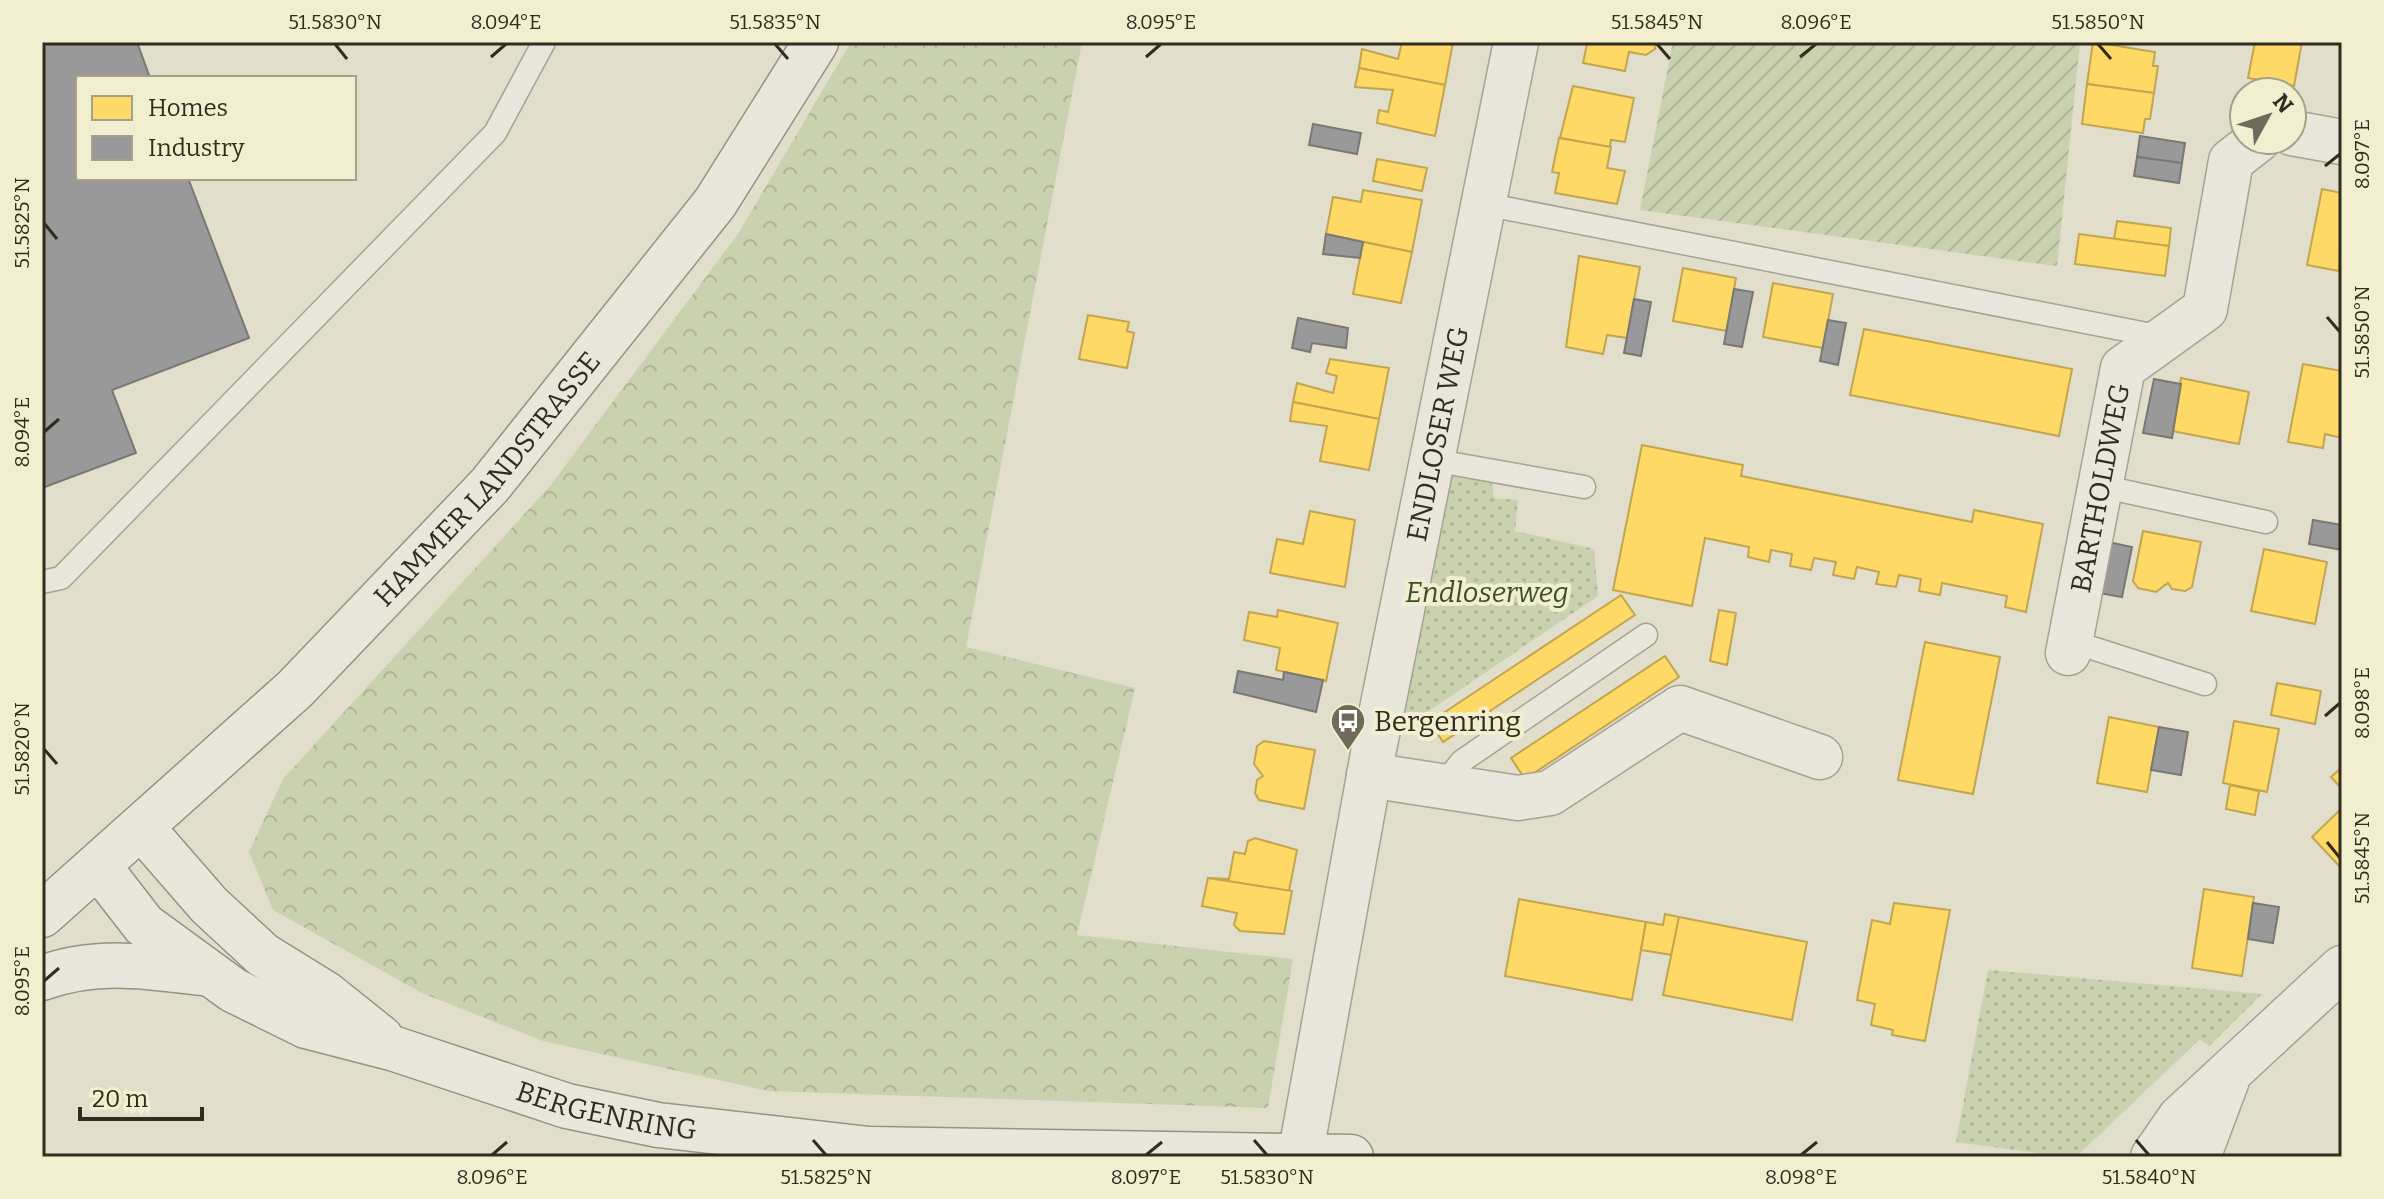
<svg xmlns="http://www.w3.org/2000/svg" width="2384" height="1199" viewBox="0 0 2384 1199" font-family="Bitter,serif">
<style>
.grass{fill:url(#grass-dots)}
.forest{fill:url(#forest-crowns)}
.garden{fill:url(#garden-furrows)}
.homes{fill:#ffd966;stroke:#c2a550;stroke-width:2}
.industry{fill:#999;stroke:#7a7874;stroke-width:2}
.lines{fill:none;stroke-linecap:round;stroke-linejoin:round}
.service-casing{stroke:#a6a295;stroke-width:25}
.minor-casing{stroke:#a6a295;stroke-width:47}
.tertiary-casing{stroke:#a6a295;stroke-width:47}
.secondary-casing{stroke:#969284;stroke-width:47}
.service{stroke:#e9e7dc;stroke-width:22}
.minor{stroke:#e9e7dc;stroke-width:44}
.tertiary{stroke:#e9e7dc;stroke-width:44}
.secondary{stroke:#e9e7dc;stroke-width:44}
.ticks{fill:none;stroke:#332c1e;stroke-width:3}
.labels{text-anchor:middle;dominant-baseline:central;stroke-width:8;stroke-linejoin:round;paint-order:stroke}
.street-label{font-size:28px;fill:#332c1e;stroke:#f2efd1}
.park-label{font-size:28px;font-style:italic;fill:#3c4e26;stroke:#f2efd1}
.poi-label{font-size:28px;fill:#332c1e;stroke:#f2efd1;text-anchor:start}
.neatline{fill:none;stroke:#332c1e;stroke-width:3}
.ticks-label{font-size:20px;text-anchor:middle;fill:#332c1e}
</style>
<defs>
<pattern id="grass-dots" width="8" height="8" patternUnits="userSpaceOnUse" patternTransform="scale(2)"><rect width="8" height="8" fill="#cad1ae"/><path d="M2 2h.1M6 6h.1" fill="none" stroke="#aeb495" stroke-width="1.8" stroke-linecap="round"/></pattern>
<pattern id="forest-crowns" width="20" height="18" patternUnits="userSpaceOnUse" patternTransform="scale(2)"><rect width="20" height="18" fill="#cad1ae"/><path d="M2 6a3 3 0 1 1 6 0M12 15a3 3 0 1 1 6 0" fill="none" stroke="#aeb495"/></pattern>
<pattern id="garden-furrows" width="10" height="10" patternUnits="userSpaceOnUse" patternTransform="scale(2)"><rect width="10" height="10" fill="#cad1ae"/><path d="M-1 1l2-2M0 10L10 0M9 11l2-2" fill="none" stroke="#aeb495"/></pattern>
</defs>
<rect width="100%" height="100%" fill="#e1decb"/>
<g class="grass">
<polygon points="1443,475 1492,483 1494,498 1518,500 1515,531 1594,549 1598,596 1386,740"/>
<polygon points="1988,970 2262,994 2209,1046 2200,1039 2076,1157 2068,1157 1956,1142"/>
</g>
<polygon class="forest" points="851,42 1082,42 966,647 1135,688 1077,935 1293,959 1268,1108 769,1091 543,1041 422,993 273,910 249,852 283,779 550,486 738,234"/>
<polygon class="garden" points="1673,42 2080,42 2057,266 1640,210"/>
<g class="homes">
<polygon points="1402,42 1453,42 1445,85 1359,68 1362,49 1398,59"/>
<polygon points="1578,42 1656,42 1655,49 1646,55 1629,52 1625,71 1583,63 1587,44"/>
<polygon points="2093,42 2155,52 2153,66 2158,66 2154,93 2087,84"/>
<polygon points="2255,42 2302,42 2294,86 2248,78"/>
<polygon points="1359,68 1445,85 1435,136 1377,123 1379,110 1388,112 1393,90 1355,87"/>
<polygon points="2087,84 2154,93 2150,119 2145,119 2143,133 2082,124"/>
<polygon points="1573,86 1634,98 1625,142 1611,140 1610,147 1560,138"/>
<polygon points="1559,138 1611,147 1607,168 1625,171 1617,204 1555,193 1559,173 1552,172"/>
<polygon points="1377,159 1427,168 1422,191 1373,181"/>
<polygon points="2322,189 2342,193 2339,271 2307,265"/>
<polygon points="1363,190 1422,200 1412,252 1326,234 1333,197 1361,202"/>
<polygon points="2117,221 2171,228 2169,246 2114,239"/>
<polygon points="2079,234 2169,246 2165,276 2075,264"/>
<polygon points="1363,242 1412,252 1401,303 1353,294"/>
<polygon points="1579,256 1640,267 1627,338 1607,335 1603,354 1566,347"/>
<polygon points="1683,268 1736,278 1727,331 1673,321"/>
<polygon points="1773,283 1833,294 1823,348 1763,337"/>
<polygon points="1088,315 1129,322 1127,331 1134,333 1127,368 1079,359"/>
<polygon points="1864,329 2072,369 2059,436 1850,395"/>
<polygon points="1330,359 1389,368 1379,419 1293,402 1297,383 1333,393 1337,376 1326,373"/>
<polygon points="2303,364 2342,371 2342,438 2325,434 2323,448 2288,442"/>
<polygon points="2181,378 2249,392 2239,444 2172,431"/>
<polygon points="1293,402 1379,419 1369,470 1320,461 1327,426 1290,421"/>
<polygon points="1642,445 1743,465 1741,476 1972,522 1974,510 2043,524 2026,612 2005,607 2007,596 1942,583 1940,595 1919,591 1921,579 1899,575 1896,587 1876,584 1879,572 1857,567 1854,579 1833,575 1836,562 1814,558 1811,570 1790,566 1792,554 1771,550 1769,562 1748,557 1749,547 1705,538 1692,606 1613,590"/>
<polygon points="1310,511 1355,520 1345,587 1270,573 1277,539 1303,544"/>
<polygon points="2143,531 2201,542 2192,587 2185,591 2172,589 2168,583 2156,592 2138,588 2133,581"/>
<polygon points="2264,549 2327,562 2315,624 2251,611"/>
<polygon points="1621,595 1635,615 1443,742 1430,722"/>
<polygon points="1278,610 1338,623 1326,681 1276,670 1280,648 1244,640 1249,612 1277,617"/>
<polygon points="1719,610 1736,613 1727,665 1710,661"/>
<polygon points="1925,642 2000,657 1973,794 1898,780"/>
<polygon points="1665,656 1679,677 1525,779 1511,758"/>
<polygon points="2277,683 2321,691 2315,724 2271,715"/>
<polygon points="2109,717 2159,727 2147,792 2097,783"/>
<polygon points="2234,721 2279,729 2267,792 2223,783"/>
<polygon points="1264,741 1315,750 1304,809 1259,800 1255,793 1257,780 1263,776 1254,764 1257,746"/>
<polygon points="2342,767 2342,789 2331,777"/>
<polygon points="2230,785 2259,791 2255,815 2226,809"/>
<polygon points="2342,808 2342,869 2312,837"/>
<polygon points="1255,838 1297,850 1289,891 1208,878 1229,879 1234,852 1245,854 1248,841"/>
<polygon points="1208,878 1292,891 1284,934 1240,931 1234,925 1237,913 1202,906"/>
<polygon points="2204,889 2254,897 2242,976 2192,968"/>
<polygon points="1519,899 1646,922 1632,1000 1505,976"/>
<polygon points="1894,903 1950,910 1925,1041 1892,1035 1893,1030 1871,1025 1875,1004 1857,1000 1872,920 1890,924"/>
<polygon points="1665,914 1679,917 1672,955 1641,950 1646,922 1663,925"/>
<polygon points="1679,917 1807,942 1792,1020 1663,995"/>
</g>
<g class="industry">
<polygon points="42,42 137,42 150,78 78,78 78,178 188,178 249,338 112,390 136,453 42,488"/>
<polygon points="1313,124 1361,133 1357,154 1309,145"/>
<polygon points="2140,136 2185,143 2182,163 2137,157"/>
<polygon points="2137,157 2182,163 2179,183 2134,176"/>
<polygon points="1326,234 1363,242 1360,258 1323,254"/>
<polygon points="1734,289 1753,292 1742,347 1724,344"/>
<polygon points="1634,299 1651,302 1641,356 1624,353"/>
<polygon points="1298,318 1348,328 1346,348 1312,343 1310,352 1292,348"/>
<polygon points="1828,320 1846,323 1838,365 1820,361"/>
<polygon points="2154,379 2181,384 2172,438 2143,433"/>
<polygon points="2313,520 2342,525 2342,550 2309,544"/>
<polygon points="2108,542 2132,547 2122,597 2099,593"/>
<polygon points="1238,671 1283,680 1284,672 1323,680 1316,712 1234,692"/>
<polygon points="2159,727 2188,732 2181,775 2151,770"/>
<polygon points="2253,903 2279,907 2273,943 2248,939"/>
</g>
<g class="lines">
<defs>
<g id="service">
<polyline points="1484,204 2162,337"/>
<polyline points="1432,460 1584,487"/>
<polyline points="2100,486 2266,522"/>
<polyline points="42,582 61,578 495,133 544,42"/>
<polyline points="2070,641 2205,684"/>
<polyline points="1441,787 1462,761 1646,635"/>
</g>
<g id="minor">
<polyline points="2292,133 2342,142"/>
<path id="s1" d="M2068,653L2123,368L2205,309L2231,161L2258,140"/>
<polyline points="1369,775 1518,798 1550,793 1680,708 1820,757"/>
<path id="s2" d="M1300,1157L1373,754L1516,42"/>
</g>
<g id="tertiary">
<polyline points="2153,1157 2180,1118 2342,968"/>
<polyline points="2198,1157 2227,1080"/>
</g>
<g id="secondary">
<polyline points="142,828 209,905 263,955 326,994 381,1038"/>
<path id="s3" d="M99,867L144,925L233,990L306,1026L395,1049L567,1106L658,1125L869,1149L1351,1157"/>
<path id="s4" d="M42,915L295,689L490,485L715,203L816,42"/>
<path d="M42,978C98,957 151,967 209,974"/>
</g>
</defs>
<use href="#service" class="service-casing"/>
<use href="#minor" class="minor-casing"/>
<use href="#tertiary" class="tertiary-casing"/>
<use href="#secondary" class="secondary-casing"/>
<use href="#service" class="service"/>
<use href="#minor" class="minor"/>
<use href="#tertiary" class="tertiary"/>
<use href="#secondary" class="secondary"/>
</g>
<path class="ticks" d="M335,44L347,59M775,44L788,59M1657,44L1670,59M2098,44L2111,59M491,57L506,44M1146,57L1161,44M1800,57L1816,44M2325,166L2340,154M44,223L57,239M2327,317L2340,332M44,432L59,419M2325,716L2340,703M44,749L57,764M2327,842L2340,858M44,981L59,968M813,1140L826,1155M1254,1140L1267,1155M2136,1140L2149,1155M492,1155L507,1142M1146,1155L1162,1142M1801,1155L1817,1142"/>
<defs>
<symbol id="bus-pin" viewBox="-11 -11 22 30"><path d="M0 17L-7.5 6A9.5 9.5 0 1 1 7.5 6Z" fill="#706a5b" stroke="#f2efd1"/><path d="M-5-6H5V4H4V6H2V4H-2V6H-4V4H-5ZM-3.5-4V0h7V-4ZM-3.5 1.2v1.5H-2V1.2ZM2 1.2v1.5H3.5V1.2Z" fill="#fff"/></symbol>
</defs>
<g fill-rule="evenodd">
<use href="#bus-pin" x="1328" y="701" width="40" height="54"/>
</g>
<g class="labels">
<g class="street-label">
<text stroke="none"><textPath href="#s2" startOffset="736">ENDLOSER WEG</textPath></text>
<text stroke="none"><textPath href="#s4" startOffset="624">HAMMER LANDSTRASSE</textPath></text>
<text stroke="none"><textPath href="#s1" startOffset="168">BARTHOLDWEG</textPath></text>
<text stroke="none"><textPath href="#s3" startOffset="578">BERGENRING</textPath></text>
</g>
<g class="park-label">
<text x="1487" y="592">Endloserweg</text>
</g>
<g class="poi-label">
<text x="1374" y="721">Bergenring</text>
</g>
</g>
<rect width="2384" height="1199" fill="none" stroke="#f2efd1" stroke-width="88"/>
<rect x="76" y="76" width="280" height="104" fill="#f2efd1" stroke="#a6a189" stroke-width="2"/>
<rect x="92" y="96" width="40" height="24" fill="#ffd966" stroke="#a6a189" stroke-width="2"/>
<text x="148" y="116" font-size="24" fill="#332c1e">Homes</text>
<rect x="92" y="136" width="40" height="24" fill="#999999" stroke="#a6a189" stroke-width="2"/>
<text x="148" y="156" font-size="24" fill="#332c1e">Industry</text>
<g transform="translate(2268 116) rotate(50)"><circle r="38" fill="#f2efd1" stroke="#a6a189" stroke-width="2"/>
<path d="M0-6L14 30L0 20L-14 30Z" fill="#706a5b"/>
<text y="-12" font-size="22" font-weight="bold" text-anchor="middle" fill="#332c1e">N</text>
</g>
<path d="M80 1107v12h122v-12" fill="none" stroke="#332c1e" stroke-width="4"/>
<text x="92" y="1107" font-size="24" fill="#332c1e" stroke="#f2efd1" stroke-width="6" paint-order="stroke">20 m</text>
<rect x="44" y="44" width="2296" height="1111" class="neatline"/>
<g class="ticks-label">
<text x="335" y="29">51.5830°N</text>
<text x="506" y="29">8.094°E</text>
<text x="775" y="29">51.5835°N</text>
<text x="1161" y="29">8.095°E</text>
<text x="1657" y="29">51.5845°N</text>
<text x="1816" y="29">8.096°E</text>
<text x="2098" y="29">51.5850°N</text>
<text transform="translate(2362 154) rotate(-90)" y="7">8.097°E</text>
<text transform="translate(22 223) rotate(-90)" y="7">51.5825°N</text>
<text transform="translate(2362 332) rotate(-90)" y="7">51.5850°N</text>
<text transform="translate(22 432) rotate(-90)" y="7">8.094°E</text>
<text transform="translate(2362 703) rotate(-90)" y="7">8.098°E</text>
<text transform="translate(22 749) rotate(-90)" y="7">51.5820°N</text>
<text transform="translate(2362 858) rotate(-90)" y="7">51.5845°N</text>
<text transform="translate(22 981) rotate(-90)" y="7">8.095°E</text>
<text x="492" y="1184">8.096°E</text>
<text x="826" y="1184">51.5825°N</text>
<text x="1146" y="1184">8.097°E</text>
<text x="1267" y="1184">51.5830°N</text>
<text x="1801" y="1184">8.098°E</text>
<text x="2149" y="1184">51.5840°N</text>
</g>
</svg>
